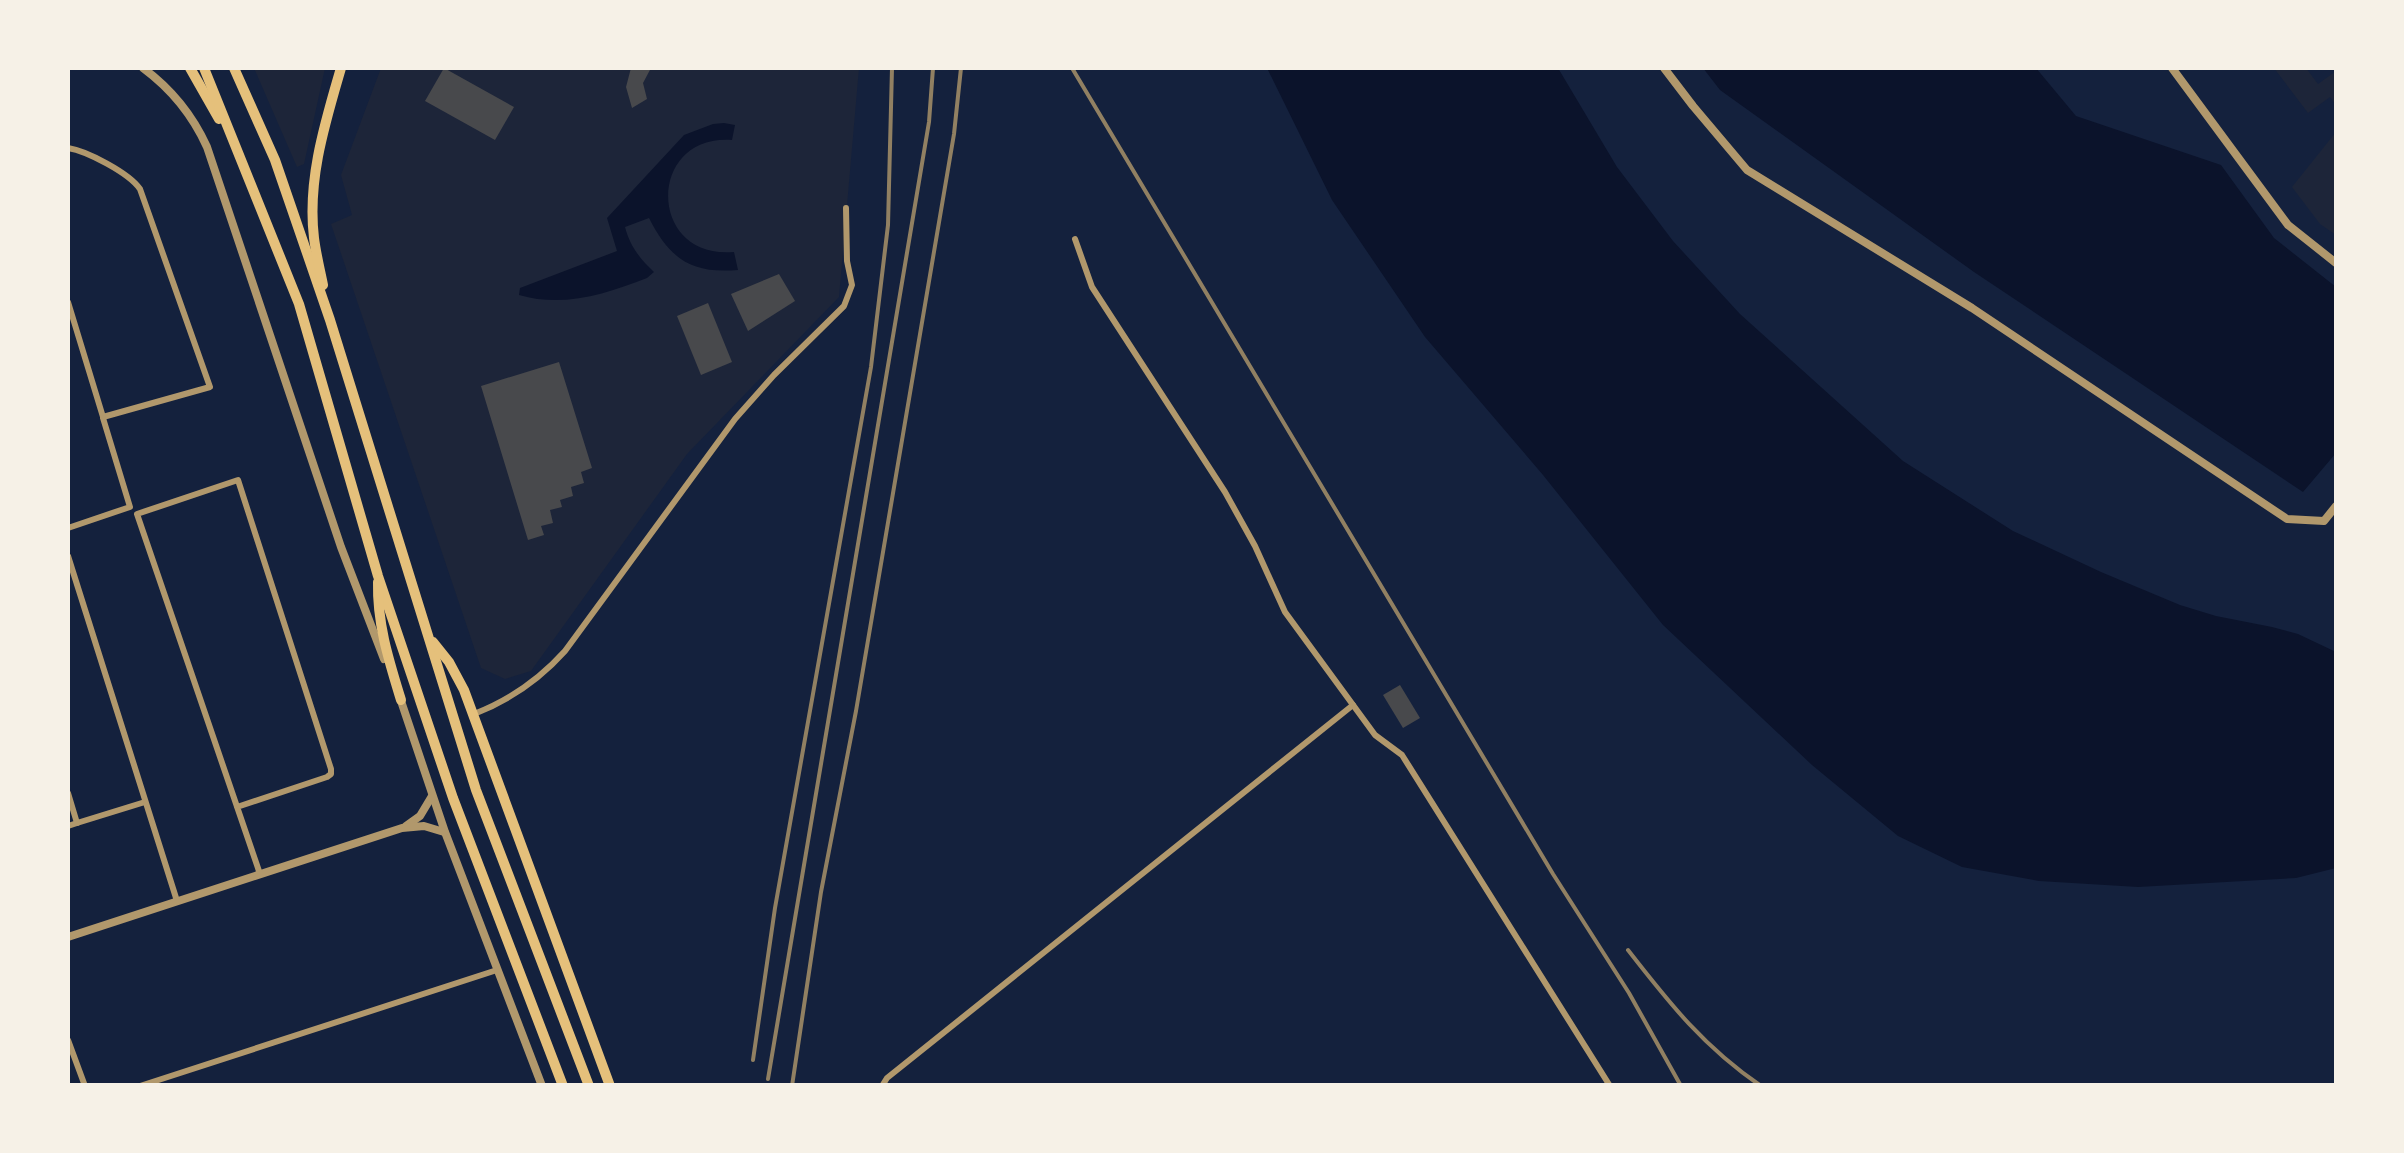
<svg xmlns="http://www.w3.org/2000/svg" width="2404" height="1153" viewBox="0 0 2404 1153" font-family="Ubuntu,sans-serif">
<style>
.green{fill:#1d2539}
.water{fill:#0b132b}
.building{fill:#48494c}
.lines{fill:none;stroke-linecap:round;stroke-linejoin:round}
.minor{stroke:#b1986c;stroke-width:6}
.tertiary{stroke:#b1986c;stroke-width:8}
.trunk{stroke:#e5c07b;stroke-width:10}
.rail{stroke:#918062;stroke-width:4}
</style>
<rect width="100%" height="100%" fill="#14213d"/>
<g class="green">
<polygon points="254,68 325,68 304,164 297,167"/>
<polygon points="381,68 859,68 839,297 687,454 531,671 505,679 481,668 331,224 352,215 341,175"/>
<polygon points="2274,68 2306,68 2318,84 2336,71 2336,105 2330,97 2308,113"/>
<polygon points="2336,132 2336,235 2320,224 2292,187"/>
</g>
<g class="water">
<polygon points="1267,68 1558,68 1617,167 1673,241 1740,314 1903,461 2013,531 2101,572 2180,605 2216,616 2272,627 2298,634 2336,652 2336,868 2296,878 2138,887 2039,881 1962,867 1898,836 1812,765 1663,625 1543,475 1425,337 1332,200"/>
<polygon points="1703,68 2036,68 2076,116 2221,165 2274,238 2336,287 2336,453 2303,492 1974,272 1720,90"/>
<path d="M724,123L735,125L732,140C646,134 647,260 734,252L738,270C691,274 670,259 649,218L625,227C630,246 640,259 654,272L647,278C606,294 563,308 519,295L520,288L617,251L607,218L684,135L713,124Z"/>
</g>
<g class="building">
<polygon points="444,68 514,107 495,140 425,101"/>
<polygon points="631,68 651,68 643,83 647,99 632,108 626,87"/>
<polygon points="779,274 795,301 748,331 731,294"/>
<polygon points="708,303 732,362 701,375 677,316"/>
<polygon points="559,362 592,468 581,472 584,483 571,487 573,496 560,500 562,507 550,510 553,523 541,526 544,535 528,540 481,386"/>
<polygon points="1400,685 1420,718 1403,728 1383,695"/>
</g>
<g class="lines">
<g class="minor">
<path d="M68,148C87,151 129,173 140,189L210,387L103,417L68,302"/>
<polyline points="1075,239 1092,287 1225,492 1255,546 1285,612 1375,735 1402,755 1610,1086"/>
<polyline points="68,528 130,507 103,418"/>
<polyline points="68,556 177,901"/>
<path d="M474,714C510,700 539,680 565,651L735,419L774,375L844,306L852,285L847,261L846,208"/>
<polyline points="68,793 77,823 68,826"/>
<polyline points="237,807 327,777 331,774 331,769 238,480 137,514 260,874"/>
<polyline points="77,823 145,802"/>
<polyline points="68,1040 85,1086"/>
<polyline points="140,1086 497,970"/>
<polyline points="882,1086 887,1078 1353,705"/>
</g>
<g class="tertiary">
<path d="M143,68C170,88 193,116 207,147L341,547L384,659"/>
<polyline points="1664,68 1693,106 1747,170 1972,308 2287,519 2324,521 2336,506"/>
<polyline points="2172,68 2288,225 2336,263"/>
<polyline points="399,695 445,832 542,1086"/>
<polyline points="406,826 420,816 432,796"/>
<polyline points="68,937 402,828 424,826 444,832"/>
</g>
<g class="trunk">
<polyline points="190,68 219,119"/>
<polyline points="204,68 299,304 378,576 453,798 563,1086"/>
<polyline points="234,68 275,160 330,320 476,790 589,1086"/>
<path d="M323,285C320,270 316,254 314,238C307,180 325,123 341,68"/>
<path d="M378,582C377,624 389,661 401,700"/>
<polyline points="433,642 449,662 464,690 610,1086"/>
</g>
<g class="rail">
<polyline points="1072,68 1553,874 1629,993 1681,1086"/>
<path d="M1628,950C1670,1004 1704,1047 1761,1086"/>
<polyline points="753,1060 775,908 871,367 888,225 892,68"/>
<polyline points="768,1079 929,122 933,68"/>
<polyline points="792,1086 821,892 856,711 954,134 961,68"/>
</g>
</g>
<rect width="2404" height="1153" fill="none" stroke="#f6f1e7" stroke-width="140"/>
</svg>
